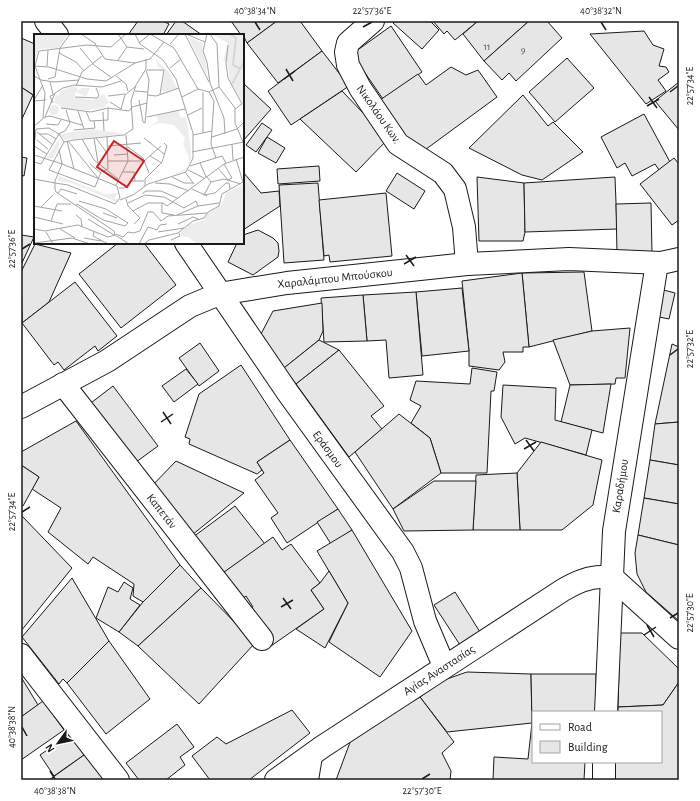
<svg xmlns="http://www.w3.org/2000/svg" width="700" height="801" viewBox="0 0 700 801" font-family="'Alegreya Sans',sans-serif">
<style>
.building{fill:#e6e6e6;stroke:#1a1a1a}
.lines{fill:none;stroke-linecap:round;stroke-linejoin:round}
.minor-casing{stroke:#1a1a1a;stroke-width:24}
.minor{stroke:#fff;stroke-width:22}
.ticks{fill:none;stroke:#1a1a1a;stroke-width:1.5}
.labels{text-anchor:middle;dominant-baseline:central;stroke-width:3;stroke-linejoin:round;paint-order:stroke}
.number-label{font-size:10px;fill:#4d4d4d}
.street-label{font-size:12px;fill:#1a1a1a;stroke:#fff}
.inset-river{fill:none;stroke:#d7d7d7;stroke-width:2}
.inset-road{fill:none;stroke:#a3a3a3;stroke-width:1}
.view{fill:#c62828;fill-opacity:0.15;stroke:#c62828;stroke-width:2}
.inset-edge{fill:none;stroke:#1a1a1a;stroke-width:2}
.neatline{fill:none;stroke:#1a1a1a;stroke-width:1.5}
.ticks-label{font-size:10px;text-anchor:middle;fill:#1a1a1a}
</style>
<rect width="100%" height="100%" fill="#fff"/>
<g class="building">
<polygon points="138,21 163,21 169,24 163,35 128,35"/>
<polygon points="176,21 182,21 202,35 166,35"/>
<polygon points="231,21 277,21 247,43 243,35 241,35"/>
<polygon points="277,21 300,21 322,51 278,83 247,43"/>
<polygon points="395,21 430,21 439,30 422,49 393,23"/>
<polygon points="433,21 478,21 455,40 447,31 444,34"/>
<polygon points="478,21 529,21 484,61 463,34"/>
<polygon points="529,21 547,21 562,38 516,81 509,73 502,80 484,61"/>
<polygon points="391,26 422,72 383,99 352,54"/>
<polygon points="644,31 653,45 664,49 659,66 666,67 669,72 658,80 666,91 646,104 590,34"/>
<polygon points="21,38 35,44 35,96 21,87"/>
<polygon points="322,51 349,86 291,125 268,91"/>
<polygon points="567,58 594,88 555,122 529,92"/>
<polygon points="451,67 466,75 478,70 497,97 418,155 380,100 418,74 426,85"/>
<polygon points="679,82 679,130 655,101"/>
<polygon points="243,83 271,109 243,141"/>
<polygon points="21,87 33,95 21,121"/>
<polygon points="342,91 388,139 356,172 300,119"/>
<polygon points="523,95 548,126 553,122 583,152 542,180 522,175 469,148"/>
<polygon points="644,114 670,162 659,170 655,164 632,176 625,163 617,168 601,137"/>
<polygon points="262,123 272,130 256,152 246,145"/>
<polygon points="267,137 285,148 276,163 258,153"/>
<polygon points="21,157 27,158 24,176 21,175"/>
<polygon points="674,158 679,164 679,220 672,225 640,184"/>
<polygon points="319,166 320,181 278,184 277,169"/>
<polygon points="243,172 261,193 279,191 280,206 243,230"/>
<polygon points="397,173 425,191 414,209 386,191"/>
<polygon points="477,177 524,183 525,232 523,241 479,241"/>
<polygon points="615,177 617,229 525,232 524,183"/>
<polygon points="318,183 324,260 284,263 279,185"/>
<polygon points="386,193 392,256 330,262 329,255 324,256 319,200"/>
<polygon points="651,203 652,253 617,254 616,204"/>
<polygon points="258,230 273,238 278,243 279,251 278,257 253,275 228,262 237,243 243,243 243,235"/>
<polygon points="21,235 34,237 21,265"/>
<polygon points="118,243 144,243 176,285 121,328 79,274"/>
<polygon points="35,244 71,253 49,302 22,323 21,272"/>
<polygon points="584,272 592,331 529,347 522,273"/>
<polygon points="522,273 529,347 523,347 523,352 503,352 505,362 499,370 469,366 469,351 462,281"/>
<polygon points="75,282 117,336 98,351 95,346 64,370 58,362 54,365 22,323"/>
<polygon points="462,288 469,351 422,356 416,292"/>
<polygon points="660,289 675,293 669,319 654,316"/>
<polygon points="416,292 423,375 389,378 386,340 367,341 363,295"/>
<polygon points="363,295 367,341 324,342 321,298"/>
<polygon points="322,303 323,331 319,340 284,368 261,334 273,311"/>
<polygon points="630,328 625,378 616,378 615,384 570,385 553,340 592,331"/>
<polygon points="319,340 339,350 296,384 284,368"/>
<polygon points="200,343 219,371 199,386 179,358"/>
<polygon points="672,344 679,347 679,422 655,424"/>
<polygon points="339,350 384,406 371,416 382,429 349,457 296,384"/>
<polygon points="241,365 290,440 257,462 262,470 257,474 189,444 190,439 185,437 199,394"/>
<polygon points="472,368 497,372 494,391 491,391 487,473 441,473 430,438 411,423 421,406 410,400 416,381 470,384"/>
<polygon points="186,369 198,384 174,402 162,386"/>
<polygon points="611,384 603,433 561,422 570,385"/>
<polygon points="503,385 556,388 555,420 592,430 586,455 525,438 515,444 501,417"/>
<polygon points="113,386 158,446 132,465 87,406"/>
<polygon points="399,414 430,438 441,473 393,509 355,452"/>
<polygon points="76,421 180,565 143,602 133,596 134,584 93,557 88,564 48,532 61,508 32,489 39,477 21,465 21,452"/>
<polygon points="679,422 679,465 650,460 655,424"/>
<polygon points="290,440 338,509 287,543 271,518 278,513 255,480 264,473 257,462"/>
<polygon points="541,442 602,460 593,505 562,530 520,530 517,473"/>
<polygon points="650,460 679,465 679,504 644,498"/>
<polygon points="176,461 244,493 187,539 148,490"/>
<polygon points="21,465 39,477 23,506 21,505"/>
<polygon points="517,473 520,530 473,530 476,475"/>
<polygon points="434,481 476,481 473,530 404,531 393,509"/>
<polygon points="644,498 679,504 679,545 638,535"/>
<polygon points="235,506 265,544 220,575 189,540"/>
<polygon points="338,509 352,530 331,544 317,522"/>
<polygon points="21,515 72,568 21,631"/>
<polygon points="352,530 412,631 380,677 329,642 348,603 317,551"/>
<polygon points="638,535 679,545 679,621 646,592 637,574 635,553"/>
<polygon points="273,537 282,550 291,544 320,583 311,590 324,609 271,646 247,612 253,607 246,596 239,601 220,575"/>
<polygon points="180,565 201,588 138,646 119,632 143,602"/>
<polygon points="329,571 348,603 325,648 296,629 324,609 311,590 320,583"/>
<polygon points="72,578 109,641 67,683 63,679 59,684 22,637"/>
<polygon points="124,582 133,588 130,599 140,605 119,632 96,618 108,587 118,592"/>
<polygon points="201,588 255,643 199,704 138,646"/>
<polygon points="455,592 480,632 460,645 434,605"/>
<polygon points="620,633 642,633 679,669 679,682 663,705 618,707"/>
<polygon points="109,641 150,699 106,734 67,683"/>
<polygon points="467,672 531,674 532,723 447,732 420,697 444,680"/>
<polygon points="531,674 596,674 596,712 533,712 532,723"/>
<polygon points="21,677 38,705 21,717"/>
<polygon points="679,682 679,780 614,780 615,762 661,762 661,712 618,712 618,707 663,705"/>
<polygon points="420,697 454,742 442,753 451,771 450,780 336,780 352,737"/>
<polygon points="43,701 64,730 21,760 21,717"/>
<polygon points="292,710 310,733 249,780 210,780 192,756 217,737 226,744"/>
<polygon points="532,723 533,762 585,762 584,780 493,780 494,757 528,759"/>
<polygon points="177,724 194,747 180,757 185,765 166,780 139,780 126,763"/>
<polygon points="70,734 84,755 54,776 40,755"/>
<polygon points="86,753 106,780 49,780 84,755"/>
</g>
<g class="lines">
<defs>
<g id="minor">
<polyline points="46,21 57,35"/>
<polyline points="373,21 348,43 346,52 348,65 360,88 398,144 443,173 455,189 464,227 467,264"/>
<polyline points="186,243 288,393 403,552 411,568 425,621 444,666"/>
<polyline points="63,384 262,639"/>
<polyline points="21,407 107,361 190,306 219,294 287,283 467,264 569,259 661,263 679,259"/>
<polyline points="21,655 118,780"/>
<polyline points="606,712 614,531 657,263"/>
<path d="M276,780L322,747L563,590C578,581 598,572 615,580L679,638"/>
<polyline points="307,780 311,756"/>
<polyline points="604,780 604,762"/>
</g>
</defs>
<use href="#minor" class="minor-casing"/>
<use href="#minor" class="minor"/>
</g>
<path class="ticks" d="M255,22L260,30M601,22L606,30M363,27L372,22M286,69L293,81M284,79L295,71M670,92L678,86M649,97L657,108M647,106L659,99M22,249L30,244M406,255L414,266M404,264L416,257M670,355L678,349M163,412L171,424M161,422L173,414M526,440L534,451M524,449L536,442M22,512L30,507M283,598L291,609M281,607L293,600M670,618L678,613M647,625L654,637M644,635L656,627M22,727L27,736M50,771L55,779M422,779L430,774"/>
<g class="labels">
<g class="number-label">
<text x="487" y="47">11</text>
<text x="523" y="50">9</text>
</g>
<g class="street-label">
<text transform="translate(379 114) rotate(55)">Νικολάου Κων.</text>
<text transform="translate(335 278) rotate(-6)">Χαραλάμπου Μπούσκου</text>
<text transform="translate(328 449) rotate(54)">Εράσμου</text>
<text transform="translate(620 486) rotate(-81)">Καραδήμου</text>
<text transform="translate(162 511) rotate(52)">Καπετάν</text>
<text transform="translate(439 670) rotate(-33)">Αγίας Αναστασίας</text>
</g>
</g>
<g transform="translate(34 34)">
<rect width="210" height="210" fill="#fff"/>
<path d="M0,0H34L24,14L5,15L0,29ZM177,0H210V72L196,46L193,27H189L194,9ZM154,3L169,9L168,17L172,27L173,41ZM122,26L135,38L143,54L130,58L129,55L127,59L131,37L124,33ZM39,52L43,53L44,57L47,54H56L52,63L42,58L40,63L59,66L70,60L75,69L71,71L72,73L54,76L31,75L20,68L22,60L24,62L26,57ZM15 76a5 5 0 1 1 10 0a5 5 0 1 1-10 0ZM139,77H145L146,84L152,83L157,117V125L153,135L150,137L140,141L154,133L155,123L149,110L151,104L140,91L127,89L116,92L124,87L122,82ZM59,95L91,100L30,106L26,100ZM25,105V112L19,124L12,125ZM25,142L71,160L84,159L80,165H84L83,168L38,149L23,147ZM210,150V210H164L154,203H147V198L156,190L170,186L174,179L187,172L192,159Z" fill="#ededed"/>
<path class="inset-river" d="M196,0L202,4L199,31L207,35M198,50L210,28"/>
<path class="inset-road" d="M47,0L62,10M84,0L93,13L84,26M116,0L140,14L164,55L175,58L185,53M151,0L175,48M152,0L171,8M173,0L169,17L173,28L176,49L190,84L191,100M176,0L183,10L185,53L201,74V89L209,108M105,9L116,0M61,10L71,25L101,29M136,10L145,0M194,11L192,29L194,44L208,70L201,75M93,13L110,15M46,14L60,31L78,44M25,19L42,28L50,37M1,32L15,33L53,45L72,47L101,29L116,25L130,8M13,32L14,16M136,34L147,25M113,36H130L126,60M0,42L7,46L20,48L45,46M82,42L92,50L94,57M14,45L21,43L26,14L36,0M16,48L19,60M42,52L48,38L68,22M101,57L114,58M175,58L180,67L177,110L182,124M114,61L122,62L145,54M74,62L91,60M41,63L63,64L65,61L62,54M148,63L164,55M0,66L9,51M105,66L109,88L111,89L115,46L112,36M0,67L12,66M76,68L87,75L91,61L102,52M19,69L16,62L21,60M27,74L57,78L74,74L95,77L98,73L113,69M44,77L50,95M52,77L56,87L74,86V74M69,78L70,97M154,81L168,74M11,83L16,82L48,91M113,83L151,75M9,84L11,59L1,32L5,17L53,11L77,13L92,0M12,90L24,91L27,86M0,92L11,83L21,59L29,54L40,51L68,53L87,47M40,96L61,94L60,87M3,98L19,111M169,99V58M5,100H14L22,105M24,100L31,97L36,89L32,76M159,101L178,97M73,103L74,135L67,138L61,153L15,136L30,108L40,106L90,101L99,95L97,67L102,51L112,35V25M178,103L203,95L210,88M60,104L64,129M62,104L73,119M110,104L130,120M48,105L60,126L84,145M3,106L14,115M33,107L40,135M34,107L64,144M198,110L199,126M0,112L13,120M74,112L107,109M94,113L109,124L115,139M0,115L2,95L15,94L25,100L30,108M158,118L210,108M0,121L28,130L25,115M80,121L94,120M116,122L128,129M74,127H110M110,127L127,112M0,128L7,130L25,100M166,129L172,143M56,130L67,139M156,132L188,122L192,129M184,134L194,146L198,144L190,130M154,136L170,144M89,138H100L101,147M151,138L160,150M138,143L150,149H159M173,143L177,148L190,145L207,150M0,145L21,149M21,149L34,151L81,170L86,164L83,152L28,130L21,147V155L22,158L80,197L81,201M121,149L136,150L155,157M82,151L94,127L92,101M111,152V145L128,128L133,112L130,109M85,154H91L98,147H110M158,155L173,162M24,159L27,155L43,160M108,160L112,157H127L143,164M170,161L181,159L192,149H195L196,155M170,161L177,148M92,165L94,172L106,184L100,190M86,166L99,161L114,150L152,138L159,124V99L142,45L129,26L106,10L101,0M94,169L111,161L130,163L150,174L162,167L164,172M128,169V179L140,181M0,172L28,177M42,172L43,170L69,186L91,192L94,189L72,175L45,167M7,173L19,161M99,177L114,169H129L133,172L190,130L210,123M69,179L83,184M42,181L47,185L48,193M143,181L164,172L185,169M0,183L29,190M54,185L80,201M17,187L23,170H37M144,190L159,183L164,185M0,195L11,197L44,191L74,203L81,201M26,195L41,204M12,198L19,210M60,198L59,202L74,210M124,198L150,194M82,200L89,203L94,198L99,199L106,197L114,178H119L127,187L134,182L173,179M81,201L95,210M50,204L67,207M137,206L146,202L145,199M0,209L38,204L56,210M105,210L114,193L123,196L126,191L133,190M110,210L115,206L144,199L159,187L170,184L174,178L185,172L188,160L209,148L202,125"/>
<path class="view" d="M80,107L110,127L93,153L63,133Z"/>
<rect width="210" height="210" class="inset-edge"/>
</g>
<rect width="700" height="801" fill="none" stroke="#ffffff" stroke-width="44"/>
<rect x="532" y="711" width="130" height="52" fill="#ffffff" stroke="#a3a3a3"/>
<rect x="540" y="724" width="20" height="6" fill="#ffffff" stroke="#a3a3a3"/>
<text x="568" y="731" font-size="12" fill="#1a1a1a">Road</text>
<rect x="540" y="741" width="20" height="12" fill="#e6e6e6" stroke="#a3a3a3"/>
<text x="568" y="751" font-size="12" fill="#1a1a1a">Building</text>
<g transform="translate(58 743) rotate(237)" stroke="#ffffff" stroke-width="3" paint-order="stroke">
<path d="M0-3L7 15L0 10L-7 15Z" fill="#1a1a1a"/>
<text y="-6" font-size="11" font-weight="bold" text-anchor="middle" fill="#1a1a1a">N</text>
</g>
<rect x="22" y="22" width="656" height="757" class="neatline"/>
<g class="ticks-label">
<text x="255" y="14">40°38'34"N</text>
<text x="372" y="14">22°57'36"E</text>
<text x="601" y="14">40°38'32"N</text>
<text transform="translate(689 86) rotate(-90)" y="4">22°57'34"E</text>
<text transform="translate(11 249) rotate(-90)" y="4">22°57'36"E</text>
<text transform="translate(689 349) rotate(-90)" y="4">22°57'32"E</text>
<text transform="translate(11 512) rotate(-90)" y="4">22°57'34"E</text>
<text transform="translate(689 613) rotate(-90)" y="4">22°57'30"E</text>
<text transform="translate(11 727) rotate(-90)" y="4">40°38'38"N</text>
<text x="55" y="794">40°38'38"N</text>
<text x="422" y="794">22°57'30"E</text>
</g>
</svg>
